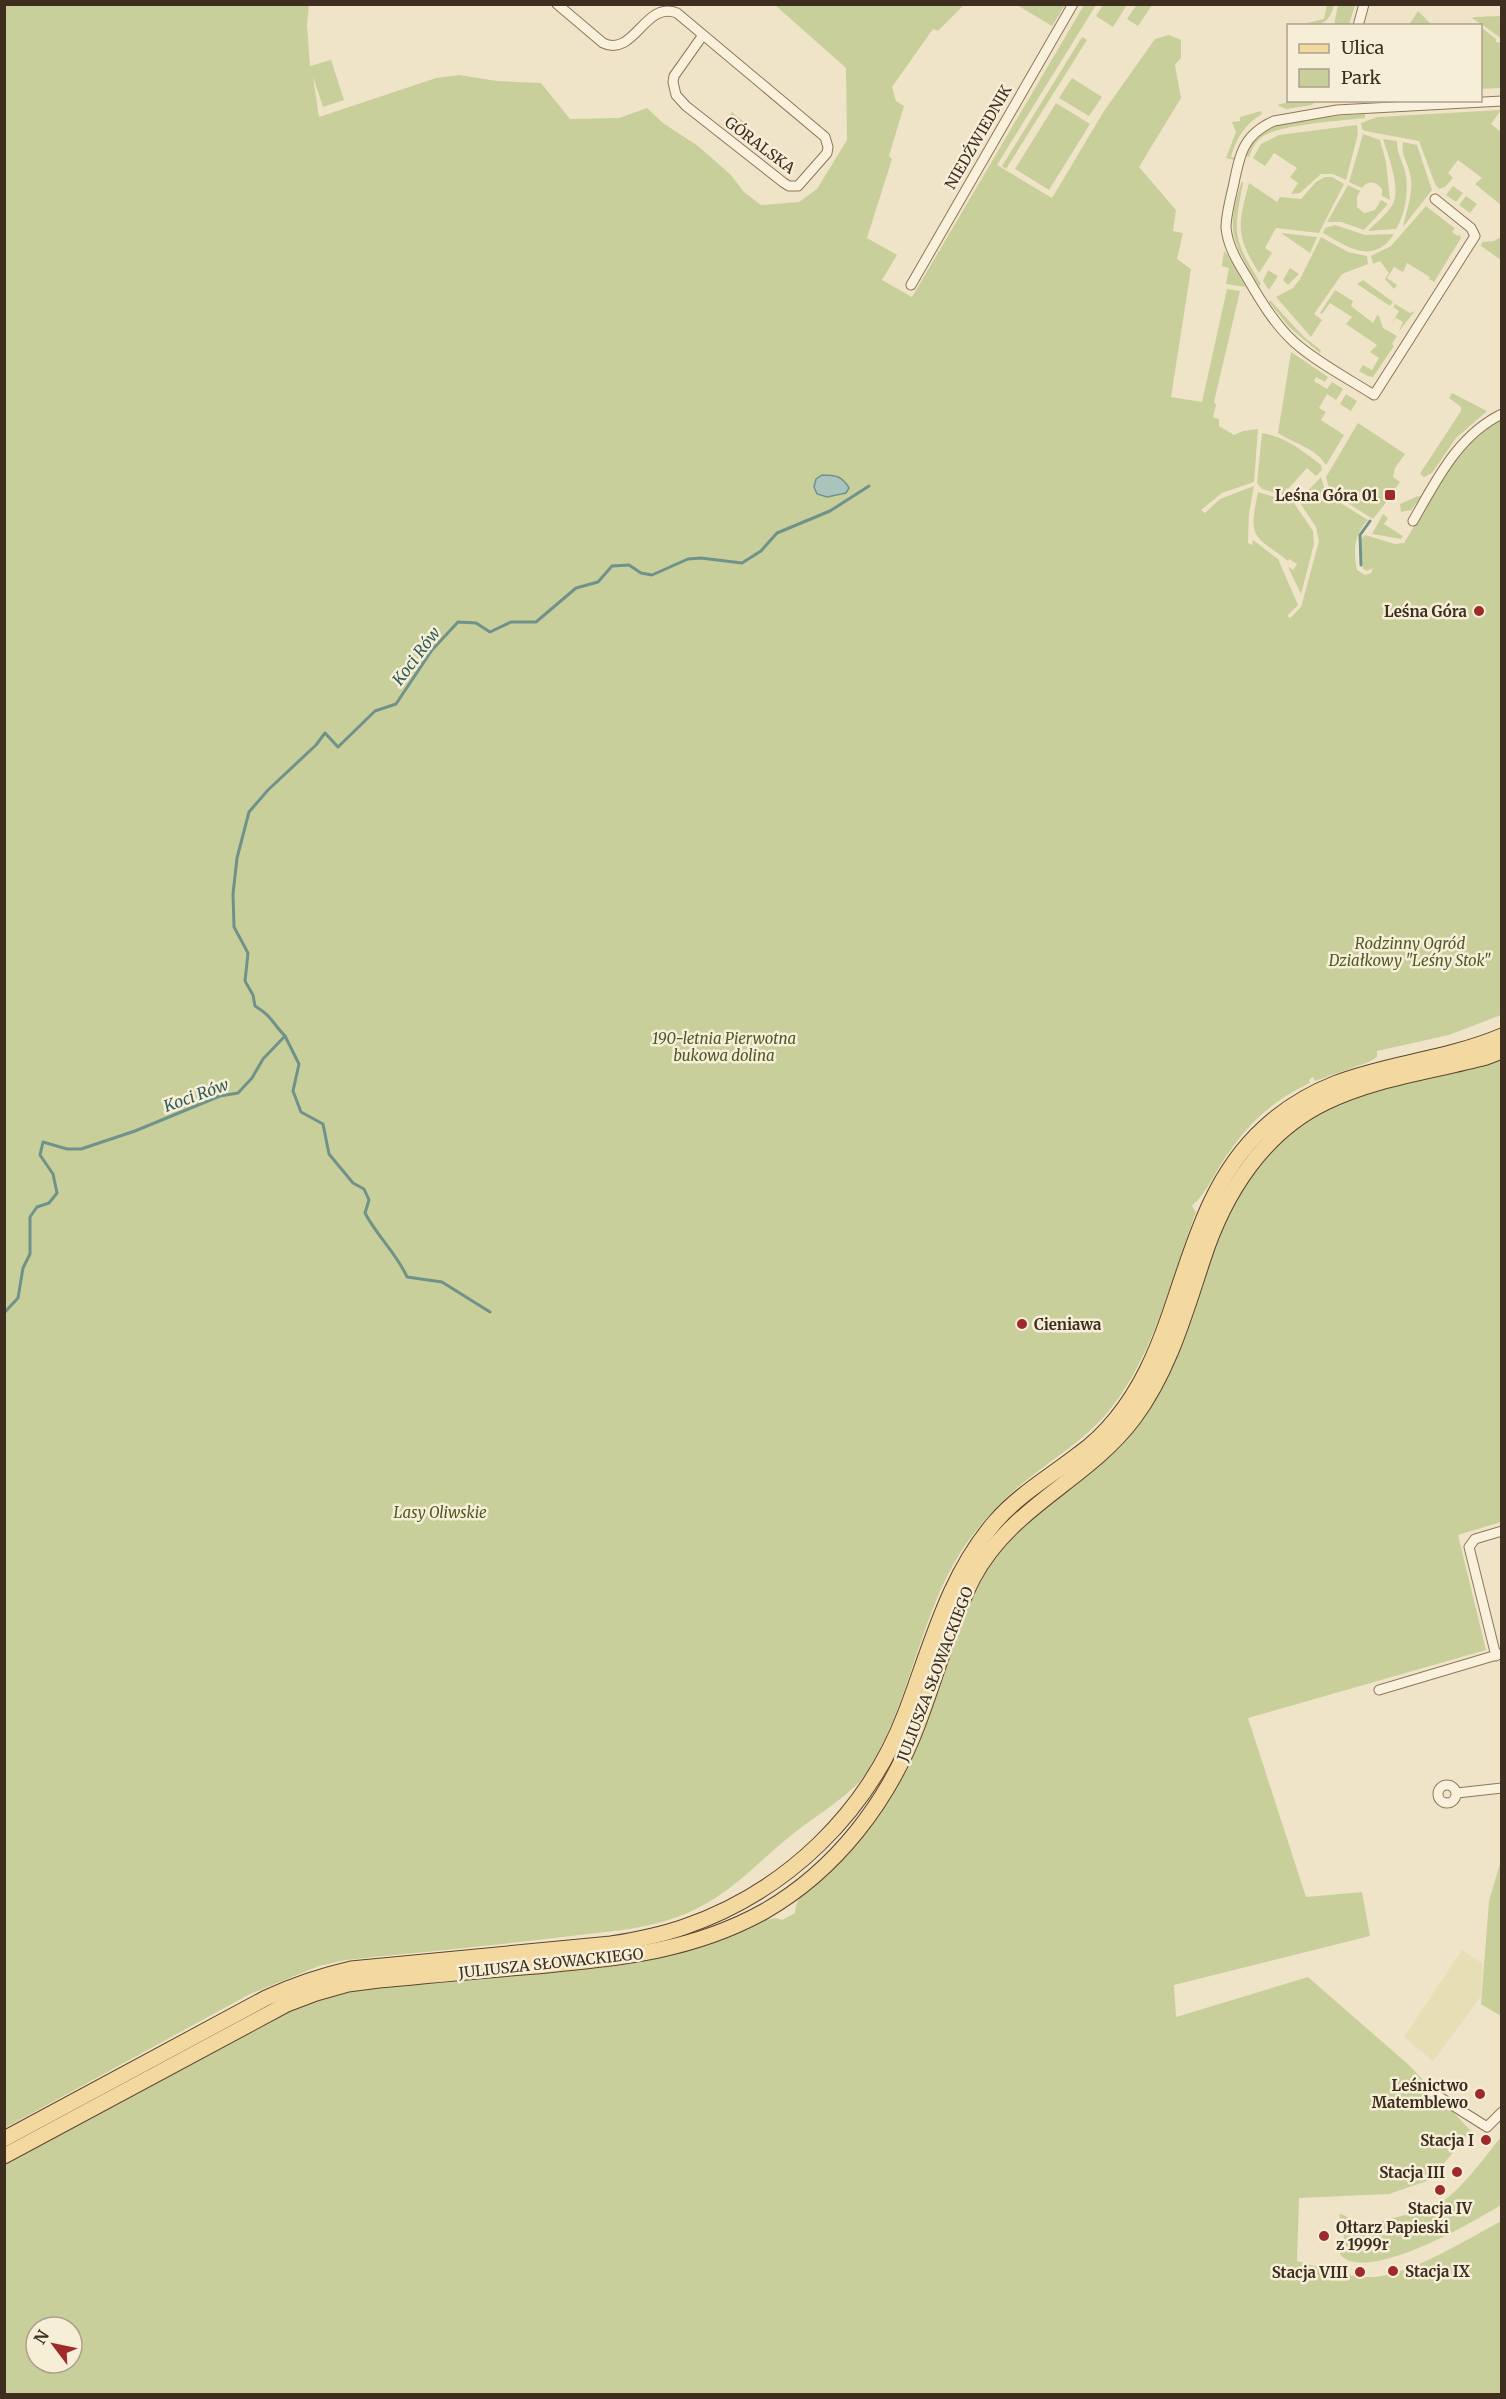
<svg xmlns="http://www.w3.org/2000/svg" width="1506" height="2399" viewBox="0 0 1506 2399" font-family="Merriweather,serif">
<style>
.farmland{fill:#e6deb5}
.green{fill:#c9cf9b;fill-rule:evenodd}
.water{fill:#a9c4bc;stroke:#6f938a;stroke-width:1.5}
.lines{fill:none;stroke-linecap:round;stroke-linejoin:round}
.stream{stroke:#6f938a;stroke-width:3}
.minor-casing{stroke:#8d765c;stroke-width:11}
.primary-casing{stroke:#5b4430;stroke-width:17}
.minor{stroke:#faf1dc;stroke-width:9}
.primary{stroke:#f3d9a0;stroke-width:15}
.poi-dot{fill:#9e2a2b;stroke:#f7eed8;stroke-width:2}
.labels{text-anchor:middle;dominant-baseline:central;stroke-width:5;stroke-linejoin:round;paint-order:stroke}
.street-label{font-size:15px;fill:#3d2e20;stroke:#f7eed8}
.poi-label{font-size:15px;font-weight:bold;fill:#3d2e20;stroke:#f7eed8;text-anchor:end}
.park-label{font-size:15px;font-style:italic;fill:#4d5a26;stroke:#f7eed8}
.water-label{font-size:16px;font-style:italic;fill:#2f5d5a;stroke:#f7eed8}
</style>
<rect width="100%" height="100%" fill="#f0e4c8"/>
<polygon class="farmland" points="1462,1950 1483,1964 1481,1996 1433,2061 1404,2037"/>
<g class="green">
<polygon points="1137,4 1152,5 1138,26 1127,19"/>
<path d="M5,5H309L307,25L310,66L331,60L344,100L323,107L313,77L319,117L436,78L459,75L497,81L541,83L570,119L619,118L647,108L663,123L698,146L731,175L744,192L761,205L799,202L817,189L847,140L846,68L775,5H964L938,31L933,29L892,87L896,101L904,106L889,156L892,159L867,238L897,255L882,280L912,297L1084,5H1096L997,165L1052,198L1104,111L1155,39L1169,35L1181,40V58L1175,65L1181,98L1139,167L1176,210L1173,231L1183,233L1177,259L1191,269L1171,397L1202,402L1227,289L1240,291L1214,402L1216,405L1213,417L1219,419V426L1234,435L1243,431L1258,429L1254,482L1222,493L1201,510L1205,513L1220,499L1254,486L1249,514L1248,543L1252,545L1253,540L1278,559L1298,605L1287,616L1290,618L1301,607L1319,541L1316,527L1300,503V499L1321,477L1326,494L1368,520C1354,535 1353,550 1357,570L1365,575L1371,573L1373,568L1367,571L1363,569L1361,539L1365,535L1395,544L1404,543C1431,500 1455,446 1501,420V1015L1449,1035L1377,1051V1057L1369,1062L1315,1081L1313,1077L1309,1080L1310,1083C1269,1102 1245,1127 1221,1164C1212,1179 1205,1194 1192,1206L1196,1212C1171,1280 1151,1366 1101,1420C1079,1443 1053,1459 1028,1479C1006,1496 985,1518 968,1541C925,1601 914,1682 881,1747C874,1761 865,1778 853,1788C835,1805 813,1818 794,1833C761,1859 734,1891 696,1909C654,1930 608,1931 563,1937C491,1946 418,1952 346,1960L319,1966L250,1994L5,2128Z"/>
<polygon points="1017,5 1065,5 1052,26"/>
<polygon points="1103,5 1127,5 1113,27 1096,16"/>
<path d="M1327,5H1334C1330,20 1324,26 1308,25L1307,23L1324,19Z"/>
<polygon points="1338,5 1355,5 1349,25 1334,25"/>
<polygon points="1418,11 1432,25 1409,25"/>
<polygon points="1501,16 1501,38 1472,18 1474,17"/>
<polygon points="1481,27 1496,39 1496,42 1501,43 1501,88 1481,89"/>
<polygon points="1082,37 1087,40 1006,169 1002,166"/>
<polygon points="1072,78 1102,97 1089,116 1059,98"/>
<polygon points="1295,100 1316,100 1316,101 1312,105 1286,109 1277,105"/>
<polygon points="1056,103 1090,124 1049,190 1015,169"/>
<polygon points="1501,110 1491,124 1501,132 1501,205 1475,184 1482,178 1458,160 1448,173 1453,178 1445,187 1439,189 1435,184 1419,141 1365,131 1362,129 1361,123 1377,117"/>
<path d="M1261,111L1262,114C1245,124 1236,138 1231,157L1235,158V160L1226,158L1236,132L1232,122L1240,121V117Z"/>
<polygon points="732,112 744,122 735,132 722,125"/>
<path d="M1365,114V118C1341,121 1280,124 1262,137C1255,142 1252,149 1249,157L1246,156C1249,147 1254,138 1262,133C1283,118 1339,116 1365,114Z"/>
<polygon points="1357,125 1358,134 1346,180 1333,174 1321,174 1300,193 1291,194 1298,183 1290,177 1297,168 1274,153 1265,166 1253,158 1261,144 1279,135"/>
<path d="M1363,134L1380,140L1386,162L1390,200L1382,196V189C1376,181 1368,180 1362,188L1349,182Z"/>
<path d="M1383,139L1397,141C1397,152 1401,158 1404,168C1410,185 1406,214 1396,229L1368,231C1375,223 1385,216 1391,207C1403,193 1388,155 1383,139Z"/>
<path d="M1403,142L1417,145L1432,190L1403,227C1406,211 1413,195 1411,179C1410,166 1400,155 1403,142Z"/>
<path d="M1325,177H1332L1344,184L1319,233L1276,228L1265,248L1272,253L1259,273C1235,235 1238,225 1249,183L1277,202L1280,197L1301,199L1316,182Z"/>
<path d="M1242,181L1243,183C1233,236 1233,238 1261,284L1259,286C1234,244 1224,232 1242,181Z"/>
<polygon points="1348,185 1360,191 1357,197 1357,207 1364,213 1375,210 1381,200 1388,204 1364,230 1341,222 1327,222"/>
<polygon points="1453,186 1463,193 1456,202 1446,195"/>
<polygon points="1466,196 1477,204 1470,213 1459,205"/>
<polygon points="1426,206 1453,227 1455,228 1452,232 1458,236 1459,234 1461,238 1434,282 1429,279 1430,277 1407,263 1403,272 1394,267 1387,278 1397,285 1394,289 1385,279 1389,273 1380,261 1373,264 1371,256 1391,246"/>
<path d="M1335,225L1365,235L1394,234C1373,266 1348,247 1323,233L1325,228Z"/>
<polygon points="1281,233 1317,237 1310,253"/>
<polygon points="1321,237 1348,252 1367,256 1368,264 1342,274 1314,314 1322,320 1311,337 1276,297 1293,288 1300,279"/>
<polygon points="1501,237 1501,260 1481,246 1482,242 1494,241"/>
<polygon points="1224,251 1226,253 1246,287 1226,284 1229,268 1222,266"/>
<polygon points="1290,268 1299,274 1288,285 1283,280"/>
<polygon points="1268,270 1278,276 1269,290 1263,281"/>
<polygon points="1363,280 1393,302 1390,306 1357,284"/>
<polygon points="1335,290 1353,301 1351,306 1373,323 1377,315 1379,316 1383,328 1397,336 1392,344 1394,346 1373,377 1368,376 1359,371 1363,365 1372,370 1379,358 1370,352 1377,345 1346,324 1352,317 1330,303 1322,314 1320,313"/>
<polygon points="1270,300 1304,337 1321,350 1320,353 1289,327 1269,302"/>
<polygon points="1395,304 1410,313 1415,311 1399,331 1403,322 1396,318 1391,325 1399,311 1393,307"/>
<path d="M1291,352L1328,377L1325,382L1316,377L1314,381L1327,389L1332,382L1343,389L1336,400L1327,394L1319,408L1326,412L1321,420L1344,435L1326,465C1316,448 1293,443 1278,433Z"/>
<polygon points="1452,393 1487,411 1456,438 1432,473 1424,477 1420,474 1421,472 1461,411 1461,407 1449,398"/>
<polygon points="1346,394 1357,401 1351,411 1340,404"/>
<polygon points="1358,423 1405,454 1395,468 1393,477 1400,482 1392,493 1389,492 1385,498 1388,500 1373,519 1330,492 1326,477"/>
<path d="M1262,433C1286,437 1303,451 1321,465L1322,470L1316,476L1307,468L1288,489L1286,488L1285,496L1262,489L1257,483Z"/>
<path d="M1258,492L1294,503L1313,531L1314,544L1301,594L1288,567L1293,570L1297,564L1289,559L1288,561C1253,534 1248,540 1258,492Z"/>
<polygon points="1418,496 1421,497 1411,510 1401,512 1400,504"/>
<polygon points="1383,514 1388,518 1384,524 1403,536 1401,539 1372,534"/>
<path d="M1501,1059V1522L1458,1535L1486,1650L1248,1718L1306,1897L1362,1892L1370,1936L1174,1985L1176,2017L1308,1977L1410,2066L1471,2131L1430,2180L1389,2194L1299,2198L1297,2261C1321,2268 1349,2278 1374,2277C1409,2275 1470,2238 1501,2221V2394H5L4,2165L288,2010C313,2002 338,1993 363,1990C417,1982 473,1978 527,1973C547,1971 567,1971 587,1969C650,1964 710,1948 766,1918L767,1920L776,1918L782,1920L795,1913C796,1892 816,1883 830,1870C867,1835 887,1805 911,1759C943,1695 951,1620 991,1560C1023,1514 1076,1487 1117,1450C1133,1434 1148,1414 1158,1394C1198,1320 1207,1220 1264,1157C1321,1094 1406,1084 1484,1066ZM36,2327H72V2363H36Z"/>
<polygon points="1501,1860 1502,1860 1501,2016 1481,2004 1489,1901"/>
<path d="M1501,2137V2205C1475,2221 1364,2286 1340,2254L1344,2238L1339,2214C1345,2213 1354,2224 1364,2226L1435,2207C1462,2190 1481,2161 1501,2137Z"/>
</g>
<path class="water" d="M822,475C836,475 842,476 849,488L846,493L827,497L817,494L814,487L816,479Z"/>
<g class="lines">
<g class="stream">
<polyline points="1361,565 1360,535 1370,521"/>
<path d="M285,1036L299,1064L293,1091L301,1112L323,1124L329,1154L353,1183L364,1189L369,1200L365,1213C377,1236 397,1254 407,1277L442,1282L490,1312"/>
<path d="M4,1313L18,1298L23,1268L30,1254V1217L37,1207L49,1203L57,1193L53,1174L40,1155L43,1142L67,1149H81L135,1131L220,1096L238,1093L252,1078L263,1059L285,1036C272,1023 273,1017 255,1006L253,995L245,981L248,953L234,927L233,894L237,858L249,812L268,790L316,745L325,733L338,747L375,711L396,704L432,650L458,622L476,623L490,632L511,622H536L576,588L598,582L612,566L629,565L641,573L652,575L688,559L701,558L742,563L761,551L777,533L830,511L869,486"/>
</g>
<defs>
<g id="minor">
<path d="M557,4L603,43C634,58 645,0 677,13L825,137L828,147L827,153L798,186H789L784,183L686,106L676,95L673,82L674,76L703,35"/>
<polyline points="1358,26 1364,4"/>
<path d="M1435,199L1471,228L1475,236L1374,395C1347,378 1318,363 1294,342C1275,325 1260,300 1248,279C1238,263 1228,247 1226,228C1226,214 1231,197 1234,183C1240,153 1244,134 1274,121L1337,110L1502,101"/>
<polyline points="911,285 1073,4"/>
<path d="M1413,521C1436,481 1458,435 1502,414"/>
<polyline points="1496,1656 1469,1547 1475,1539 1502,1531"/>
<polyline points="1379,1690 1500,1654"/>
<circle cx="1447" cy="1794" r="9"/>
<polyline points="1457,1793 1502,1788"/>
<polyline points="1422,2086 1487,2127 1502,2112"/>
</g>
<g id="primary">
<path d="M4,2139L266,1998C294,1985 320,1976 351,1969L611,1944C636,1940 661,1935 684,1927C786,1892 868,1813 906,1712C931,1647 948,1576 995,1522C1018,1495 1051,1476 1079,1454C1108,1433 1131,1402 1147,1370C1187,1289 1194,1192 1264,1128C1336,1061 1418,1071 1502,1036"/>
<path d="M4,2156L287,2004L316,1993L348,1984L379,1980C432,1975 484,1970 536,1966C618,1958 692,1952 765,1911C836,1870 888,1802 917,1726C936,1677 949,1625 973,1578C1012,1505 1087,1481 1134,1418C1169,1371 1185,1313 1203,1259C1224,1194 1263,1132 1326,1102C1375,1078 1434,1071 1486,1057L1502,1051"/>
</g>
</defs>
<use href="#minor" class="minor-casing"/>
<use href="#primary" class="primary-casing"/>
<use href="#minor" class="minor"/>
<use href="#primary" class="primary"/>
</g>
<g class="poi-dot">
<rect x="1384" y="489" width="12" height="12" rx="3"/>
<circle cx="1479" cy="611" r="6"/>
<circle cx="1022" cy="1324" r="6"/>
<circle cx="1480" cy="2094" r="6"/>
<circle cx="1486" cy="2140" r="6"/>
<circle cx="1457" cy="2172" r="6"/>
<circle cx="1440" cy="2190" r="6"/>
<circle cx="1324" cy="2236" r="6"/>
<circle cx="1393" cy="2271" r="6"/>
<circle cx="1360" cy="2272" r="6"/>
</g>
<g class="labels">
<g class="street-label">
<text transform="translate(978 137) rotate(-60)">NIEDŹWIEDNIK</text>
<text transform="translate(760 145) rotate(37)">GÓRALSKA</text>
<text transform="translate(935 1674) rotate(-69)">JULIUSZA SŁOWACKIEGO</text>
<text transform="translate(551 1963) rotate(-6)">JULIUSZA SŁOWACKIEGO</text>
</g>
<g class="poi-label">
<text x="1378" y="495">Leśna Góra 01</text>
<text x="1467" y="611">Leśna Góra</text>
<text x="1034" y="1324" text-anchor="start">Cieniawa</text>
<text x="1468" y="2085">Leśnictwo<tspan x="1468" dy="17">Matemblewo</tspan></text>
<text x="1474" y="2140">Stacja I</text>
<text x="1445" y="2172">Stacja III</text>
<text x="1440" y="2208" text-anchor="middle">Stacja IV</text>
<text x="1336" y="2227" text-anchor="start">Ołtarz Papieski<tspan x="1336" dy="17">z 1999r</tspan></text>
<text x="1405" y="2271" text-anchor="start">Stacja IX</text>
<text x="1348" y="2272">Stacja VIII</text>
</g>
<g class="park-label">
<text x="1410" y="943">Rodzinny Ogród<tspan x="1410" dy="17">Działkowy "Leśny Stok"</tspan></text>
<text x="724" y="1038">190-letnia Pierwotna<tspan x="724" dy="17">bukowa dolina</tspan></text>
<text x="440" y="1512">Lasy Oliwskie</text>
</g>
<g class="water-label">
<text transform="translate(416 656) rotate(-53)">Koci Rów</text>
<text transform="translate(196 1095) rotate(-20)">Koci Rów</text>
</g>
</g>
<rect width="1506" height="2399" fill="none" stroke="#3d2e20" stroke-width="12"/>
<rect x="1287" y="24" width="195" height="78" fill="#f7eed8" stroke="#ada18e" stroke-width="1.5"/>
<rect x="1299" y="44" width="30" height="9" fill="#f3d9a0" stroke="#ada18e" stroke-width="1.5"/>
<text x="1341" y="54" font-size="18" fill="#3d2e20">Ulica</text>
<rect x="1299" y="69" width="30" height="18" fill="#c9cf9b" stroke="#ada18e" stroke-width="1.5"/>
<text x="1341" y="84" font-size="18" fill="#3d2e20">Park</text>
<g transform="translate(54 2345) rotate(302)"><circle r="28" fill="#f7eed8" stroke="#ada18e" stroke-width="1.5"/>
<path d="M0-4.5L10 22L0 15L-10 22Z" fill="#9e2a2b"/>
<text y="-9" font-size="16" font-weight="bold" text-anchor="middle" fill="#3d2e20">N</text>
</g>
</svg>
